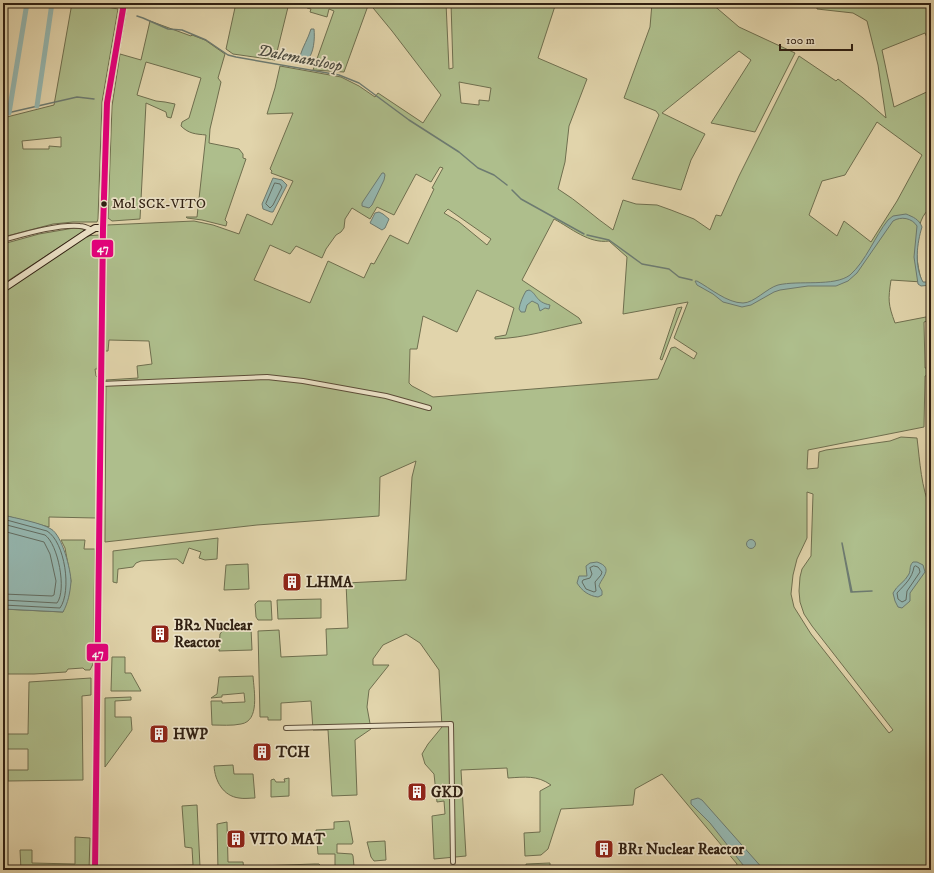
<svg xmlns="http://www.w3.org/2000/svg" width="934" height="873" viewBox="0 0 934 873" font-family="'IM FELL DW Pica',serif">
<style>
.green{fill:#aebe8c;stroke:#6f6f4f;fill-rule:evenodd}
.water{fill:#95b7b0;stroke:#6d7b71}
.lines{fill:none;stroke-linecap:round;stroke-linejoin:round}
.shore{stroke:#626c61;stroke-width:1}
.stream{stroke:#6d7b71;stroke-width:1.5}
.canal{stroke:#95b7b0;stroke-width:5}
.street-casing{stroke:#5c4d38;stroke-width:6}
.secondary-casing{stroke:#302012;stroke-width:8}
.street{stroke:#ece3c8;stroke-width:4}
.secondary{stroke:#ece3c8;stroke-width:6}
.bus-1-casing{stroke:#ece3c8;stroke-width:9}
.bus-1{stroke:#e5007d;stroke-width:6}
.bus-dot{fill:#302012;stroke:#ece3c8;stroke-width:1.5}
.labels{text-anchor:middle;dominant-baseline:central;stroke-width:3.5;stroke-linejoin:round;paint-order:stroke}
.bus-label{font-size:14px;fill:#302012;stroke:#ece3c8;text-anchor:start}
.poi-label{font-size:15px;font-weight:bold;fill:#302012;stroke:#ece3c8;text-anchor:start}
.water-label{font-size:16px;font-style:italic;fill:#4e4d41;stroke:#ece3c8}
.line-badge{stroke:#ece3c8;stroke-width:1.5}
.badge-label{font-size:11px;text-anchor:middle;font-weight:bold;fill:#fff}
</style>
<rect width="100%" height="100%" fill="#e1d4ab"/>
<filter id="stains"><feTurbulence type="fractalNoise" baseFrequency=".005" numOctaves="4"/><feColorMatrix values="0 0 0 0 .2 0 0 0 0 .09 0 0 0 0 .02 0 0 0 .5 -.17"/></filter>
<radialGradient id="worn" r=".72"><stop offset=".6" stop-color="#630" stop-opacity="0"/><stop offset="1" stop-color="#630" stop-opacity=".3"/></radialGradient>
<g class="green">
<path d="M72,3H84L118,9L102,102L98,219L97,222H73L53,224L3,237V118L54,105ZM61,137V147L49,146V149H23L22,141Z"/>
<polygon points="236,3 289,3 275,60 233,54 226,49"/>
<path d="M308,3H446L449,69L453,68L451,3H556L538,58L587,79L569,126L565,162L558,189C578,201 594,217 613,230L623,200L636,204L657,205L671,210L694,219L710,230L716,215L721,216L739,176L799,56L836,81L838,79L863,98L886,118L878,65L867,21L853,13L817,9V3H931V47L925,33L882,50L894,107L931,90V205C928,210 923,215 921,221C914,240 916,263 922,282L891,280C888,300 888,304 895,323L931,316V320L924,322L925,368H931V374L925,376L924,427L808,450L807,469L818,468L819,452L826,450L890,441L901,437L917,438C920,462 921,487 931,510V870H736L737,864L662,774L635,789L633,805L561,809L548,849L541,855L525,856L524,833L540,832V791L551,785C537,775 525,777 508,778L507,768L461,770L466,856L434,859L432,816L445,814L444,801L437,802L434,774L425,764L422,754L428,744L442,727L439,670L420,643L406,634L383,645L373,659V665H389L369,690L367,707L371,729L355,740L357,795L332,796L328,730H313L311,701L281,703V720H268V717H260L258,631L279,630L281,657L327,655L326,629L348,628L346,583L406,580L412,477L416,461L380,477L379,516L257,525L105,542L106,380L138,378L137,366L152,364L149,341L109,340L108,351H105L107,225L194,221L213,225L239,234L247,214L272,225L293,181L271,173L272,171L270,169L293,113L267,114L275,88L280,66L341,77L359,86L375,97L378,93L423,123L441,95L392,31L369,3L344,72L313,70L334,11L329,9L327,17L310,12L311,9L307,8ZM459,82L491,88L489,101L479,100V105L461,103ZM877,122L922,155L897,201L871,242L844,221L837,236L809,215L822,181L845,175ZM440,167L443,168L432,188L434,189L408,244L390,235L374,264L371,263L364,278L328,261L310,303L254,280L270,245L290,254L296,246L322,258L326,249L336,235L341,232L344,228L345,219L352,208L370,219L377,207L394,215L416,174L431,182ZM448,209L491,239L487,245L459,222L444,213ZM554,219C571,228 589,244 609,241L627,257L623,314L688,302L674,338L697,353L694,359L675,347L671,348L658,379L433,397L412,386L409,383L410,349H417L423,316L457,332L477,290L514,308L506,335L495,337V339C525,338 553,329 582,323L579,318L522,280ZM807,492L813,494L811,556L802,569L800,577L799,591L800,602L804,614L812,626L893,730L889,733L811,634L794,607L791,594L793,575L797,559L807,538Z"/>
<polygon points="652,3 711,3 739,27 795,53 755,132 711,123 751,60 739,51 662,113 705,134 691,160 681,190 632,179 659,115 656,111 624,98 650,27"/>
<path d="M150,21L191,36L192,35L205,40L225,54L218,78L221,82L210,129L209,143L239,149L243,154V158L246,159L225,220L227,222L226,226L202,220L187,218L186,217H197L206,135C196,134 189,134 181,126L182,122L189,118L201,78L146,62L137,95L156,101L165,102L175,104L171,118L167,117L166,112L146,103L140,219L112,221L108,218L112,106L120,54L141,60Z"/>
<polygon points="74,228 83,229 84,231 3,284 3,244 39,234"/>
<polygon points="99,235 98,363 97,369 95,369 96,376 99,379 96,518 49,517 49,527 3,515 3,292 85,236"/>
<polygon points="682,307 662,360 660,359 677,308"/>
<polygon points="218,538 217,559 205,560 199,558 201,552 189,548 183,564 177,559 172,559 141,561 136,563 133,567 118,569 117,583 113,582 113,551"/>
<polygon points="61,540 85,540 84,549 95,549 93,664 90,670 85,670 83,668 68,669 66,672 34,674 3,674 3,609 63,612 71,581 65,548"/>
<polygon points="248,564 249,589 224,590 226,565"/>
<polygon points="321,599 321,618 278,619 277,600"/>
<polygon points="258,601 271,601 272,620 258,620 256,617 255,604"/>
<polygon points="251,628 252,650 219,651 220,634 224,629"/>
<polygon points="112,657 125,657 125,673 131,673 141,691 111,691"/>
<path d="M253,676C254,691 260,721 241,724C232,726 221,725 212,725L211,701H222V703L245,702L244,693L222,695V697L211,698L217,694L219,677Z"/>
<polygon points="91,678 91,695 82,696 83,780 8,781 8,770 28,770 28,749 3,749 3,734 28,734 29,682"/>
<polygon points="131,697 131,700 115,701 115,717 131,717 132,730 105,767 105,698"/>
<path d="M233,765L234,774H253L255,798C250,798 244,799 239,798C223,796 215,781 214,766Z"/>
<polygon points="289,778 289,796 271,797 271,780 274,779 276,782 285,782 284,779"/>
<polygon points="197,805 200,867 199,870 147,870 147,866 193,865 192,848 185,847 182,806"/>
<polygon points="349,821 353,842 352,844 337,844 337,853 352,854 353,856 354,866 350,870 335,870 335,854 318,854 316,830 334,829 334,822"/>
<polygon points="227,822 228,862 243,862 244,870 218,870 217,824"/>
<polygon points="75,837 90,838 89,870 21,870 20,850 32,850 32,863 75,864"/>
<polygon points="385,841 386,860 374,861 371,857 367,842"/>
<polygon points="550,863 550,870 526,870 526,864"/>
<polygon points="314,864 319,864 325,870 251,870 258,866"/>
<polygon points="424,868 424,870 379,870 380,869"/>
</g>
<g class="water">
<path d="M311,29H314C315,38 314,54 307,60L301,58L300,56C303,46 308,39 311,29Z"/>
<polygon points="382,173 384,173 385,175 384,180 372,205 369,208 362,206 362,203"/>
<polygon points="273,178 282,180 287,185 273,212 271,212 263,209 262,204"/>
<polygon points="379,212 383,214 389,219 385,228 382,230 370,223 375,213"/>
<path d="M906,214C913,217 919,219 922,227C917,243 914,266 923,282H931V285L921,286L918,284L914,257L917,226C912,218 901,216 893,221L857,273L848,281L836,286H808L780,290L774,292L751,305L742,307L723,302L713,294L697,285L695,281H697C710,288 727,303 743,303C754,303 767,288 778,285C799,280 834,287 850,275C866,261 875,236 888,220L893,216Z"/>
<path d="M529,290C537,293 535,302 550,305L549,309L545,308L540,311L538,304L532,301L527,305L525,312H521L519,309C520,303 523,296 526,291Z"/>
<path d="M3,515C15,518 42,523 51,529C62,535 71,570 71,582C70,593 68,603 63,612L3,609Z"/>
<circle cx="751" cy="544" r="4.5"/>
<path d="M597,562C615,568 601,578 599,586L602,591V595L598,597C589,596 582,591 577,583L579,576H587L586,566L590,563Z"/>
<path d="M913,562H917L923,565L925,572L910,593V601L902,608L898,607L895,601L893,593C897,585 905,582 909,574C911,569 909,566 913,562Z"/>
<polygon points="698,798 702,800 764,870 747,870 710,823 691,804 691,800"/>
</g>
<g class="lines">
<g class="shore">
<polygon points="275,183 280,184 282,187 273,205 270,208 266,204"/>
<path d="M3,519L47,531C65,542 72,591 60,608L3,605"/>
<path d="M3,524L45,535C58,544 67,590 57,603L3,600"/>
<polyline points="3,531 44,542 50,554 56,581 54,595 52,596 3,594"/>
<polygon points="594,566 598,567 602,572 601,575 595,582 596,591 594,592 586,589 582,582 583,580 590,578 592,574 590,568"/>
<path d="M916,566L919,568L920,572L907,591L906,600L902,602L898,599L897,593C905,584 912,579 914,567Z"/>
</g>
<g class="stream">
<polyline points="137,16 143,18 168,29 182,30 206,40 228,55 236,57 339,75 359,83 409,120 459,152 478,168 494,175 507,185"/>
<polyline points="3,114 77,97 94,99"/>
<polyline points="512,190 521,199 584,234"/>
<polyline points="587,235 609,240 642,264 669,269 679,277 692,280"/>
<polygon points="842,543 852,592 872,591 851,592"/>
</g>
<g class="canal">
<polyline points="37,106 52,3"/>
<polyline points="9,113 27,3"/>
</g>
<defs>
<g id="street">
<path d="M3,240C25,234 58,224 80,226C84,226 88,228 92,230"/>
<polyline points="101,384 267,377 303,381 386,396 429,408"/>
<polyline points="286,728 451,724 453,862"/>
<polyline points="95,870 103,228"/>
</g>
<polyline id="secondary" points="3,289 85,234 95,228 103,228 107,103 124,3"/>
</defs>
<use href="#street" class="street-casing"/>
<use href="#secondary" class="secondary-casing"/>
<use href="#street" class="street"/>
<use href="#secondary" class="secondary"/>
<defs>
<polyline id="bus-1" points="95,870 103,228 107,103 124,3"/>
</defs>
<use href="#bus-1" class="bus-1-casing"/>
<use href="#bus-1" class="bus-1"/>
</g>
<defs>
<symbol id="building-square" viewBox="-11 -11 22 22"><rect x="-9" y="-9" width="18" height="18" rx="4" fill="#8f2418" stroke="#ece3c8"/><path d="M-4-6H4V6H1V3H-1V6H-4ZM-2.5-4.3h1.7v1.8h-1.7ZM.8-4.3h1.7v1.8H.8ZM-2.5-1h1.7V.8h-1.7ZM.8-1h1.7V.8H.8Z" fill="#fff"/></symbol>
</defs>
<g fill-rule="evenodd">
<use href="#building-square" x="281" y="571" width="22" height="22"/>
<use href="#building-square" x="149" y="623" width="22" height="22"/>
<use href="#building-square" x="148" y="723" width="22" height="22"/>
<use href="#building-square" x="251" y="741" width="22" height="22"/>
<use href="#building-square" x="406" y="781" width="22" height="22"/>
<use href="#building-square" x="225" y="828" width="22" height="22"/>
<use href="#building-square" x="593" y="838" width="22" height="22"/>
</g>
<circle class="bus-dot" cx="104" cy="204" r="3.5"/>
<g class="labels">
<g class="bus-label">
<text x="112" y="204">Mol SCK-VITO</text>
</g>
<g class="poi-label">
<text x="306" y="582">LHMA</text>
<text x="174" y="625">BR2 Nuclear<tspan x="174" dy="17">Reactor</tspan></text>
<text x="173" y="734">HWP</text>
<text x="276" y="752">TCH</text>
<text x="431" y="792">GKD</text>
<text x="250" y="839">VITO MAT</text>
<text x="618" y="849">BR1 Nuclear Reactor</text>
</g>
<g class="water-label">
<text transform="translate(300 58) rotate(11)">Dalemansloop</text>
</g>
</g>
<g class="line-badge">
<rect x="91" y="239" width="23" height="19" rx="4" fill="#e5007d"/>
<rect x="86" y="643" width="23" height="19" rx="4" fill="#e5007d"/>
</g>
<g class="badge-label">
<text x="103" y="252">47</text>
<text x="98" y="657">47</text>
</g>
<rect width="934" height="873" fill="none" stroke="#e1d4ab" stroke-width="16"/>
<rect x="4" y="4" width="926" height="865" fill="none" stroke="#302012" stroke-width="2"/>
<rect x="8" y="8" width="918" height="857" fill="none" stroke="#302012"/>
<path d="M780 44v6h72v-6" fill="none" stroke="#302012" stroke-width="2"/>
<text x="786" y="44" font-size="12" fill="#302012" stroke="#ece3c8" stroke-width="3" paint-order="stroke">100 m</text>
<rect width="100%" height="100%" filter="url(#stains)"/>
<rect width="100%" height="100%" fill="url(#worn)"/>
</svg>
